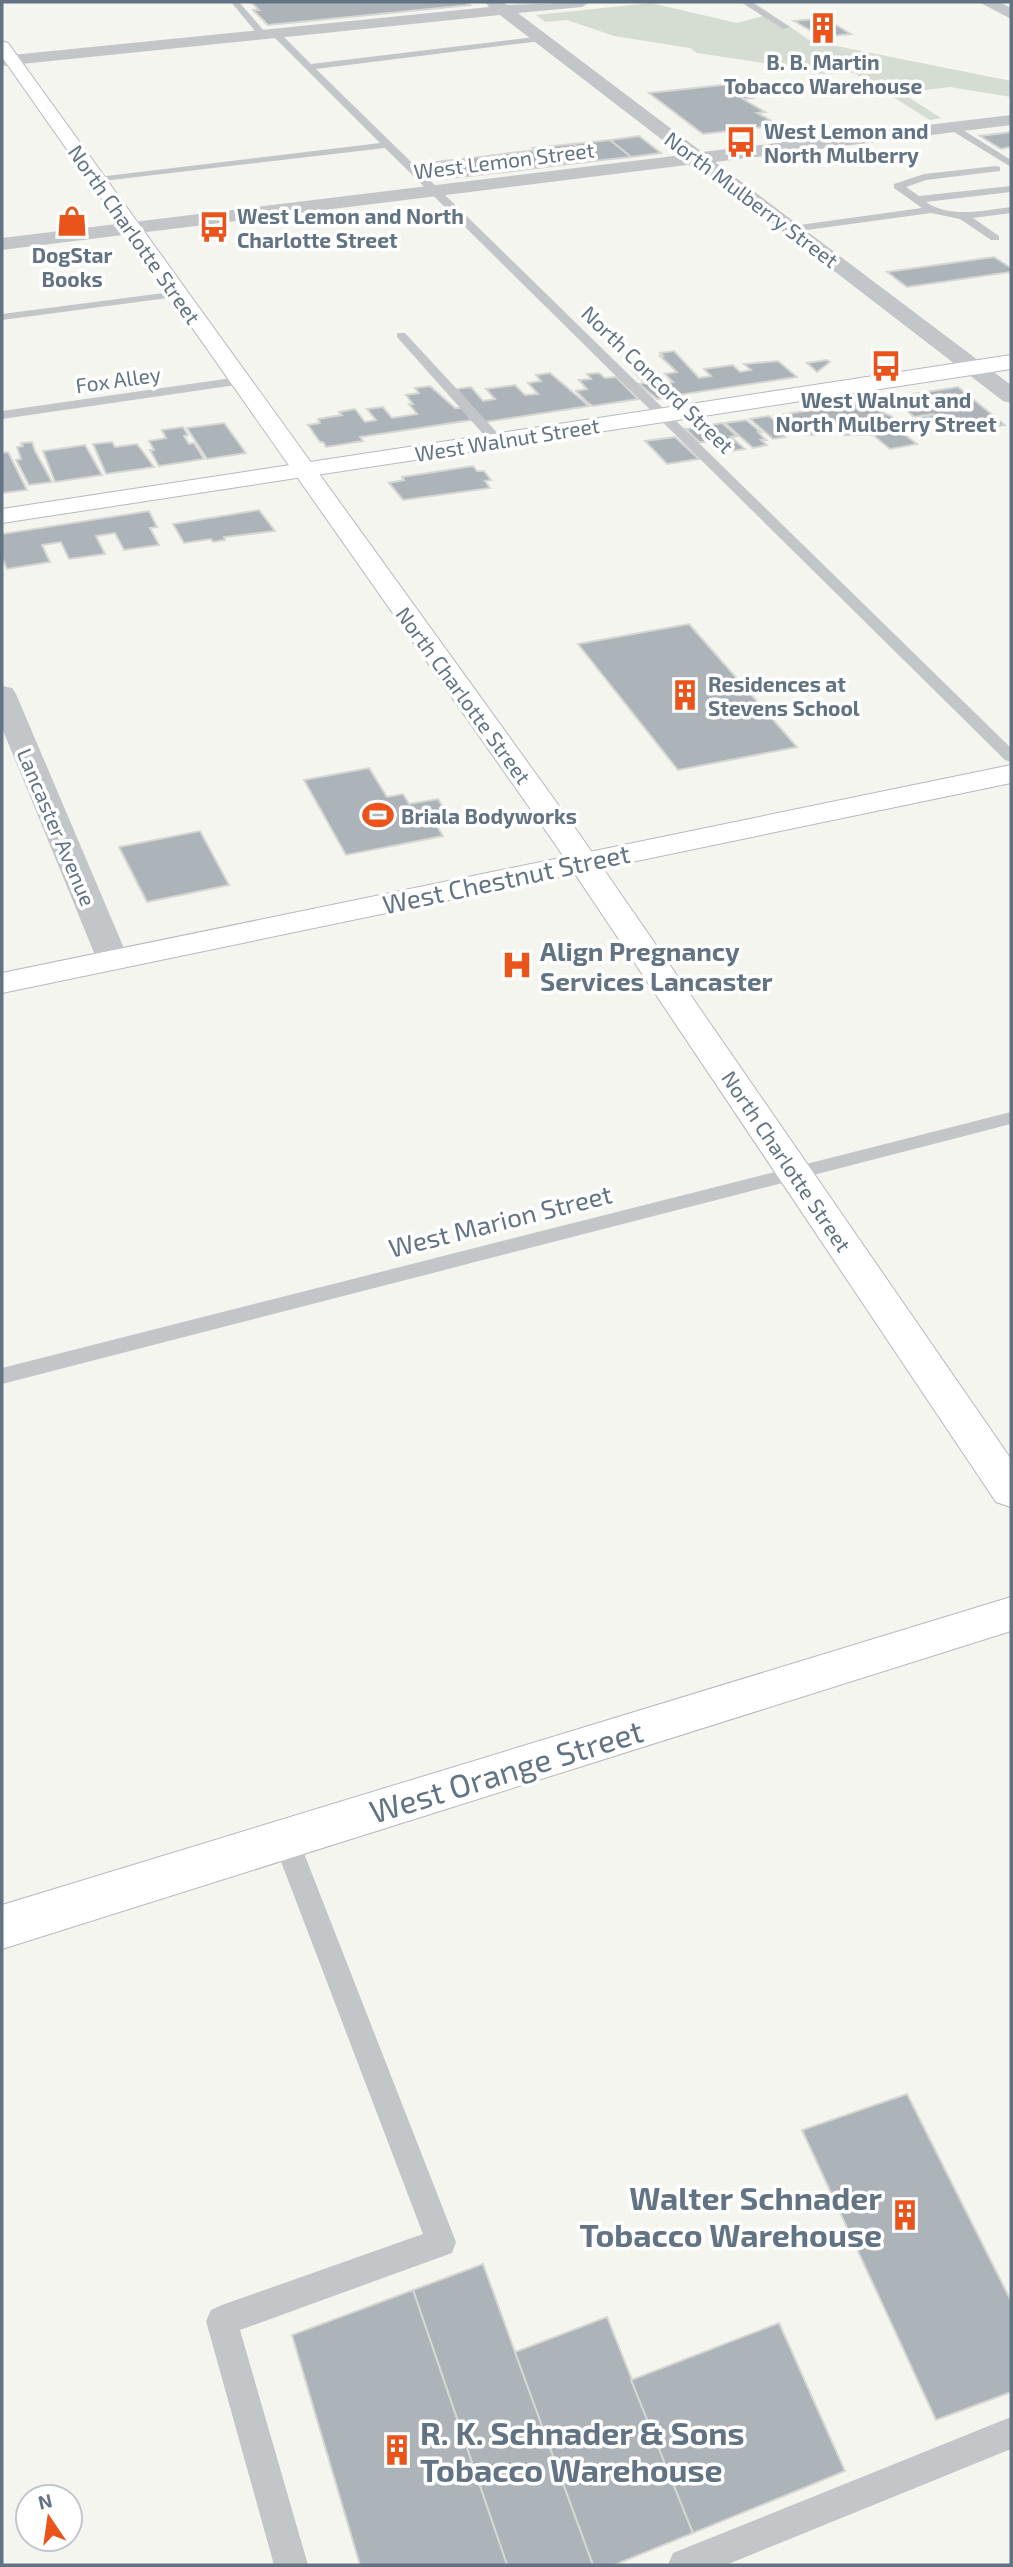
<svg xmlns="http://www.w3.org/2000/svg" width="1013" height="2567" viewBox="0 0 1013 2567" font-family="'Exo 2',sans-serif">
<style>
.green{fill:#d5dcd1}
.building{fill:#acb3b9;stroke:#d6d6d3;stroke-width:2}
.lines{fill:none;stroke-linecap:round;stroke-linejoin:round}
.secondary-casing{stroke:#b4b9be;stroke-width:2}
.primary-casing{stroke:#b5b9bd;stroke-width:2}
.service{fill:#c2c6c9;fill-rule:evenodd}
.minor{fill:#c2c6c9;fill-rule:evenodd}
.tertiary{fill:#c2c6c9;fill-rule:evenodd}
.secondary{fill:#fff;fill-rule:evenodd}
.primary{fill:#fff;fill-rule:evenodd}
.labels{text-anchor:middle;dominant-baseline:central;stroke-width:7;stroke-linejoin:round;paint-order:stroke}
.far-poi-label{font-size:21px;font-weight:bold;fill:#627383;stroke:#fff;text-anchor:start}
.far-street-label{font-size:21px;fill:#627383;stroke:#fff}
.street-label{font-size:26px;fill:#627383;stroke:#fff}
.poi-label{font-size:26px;font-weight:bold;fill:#627383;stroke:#fff;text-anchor:start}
.near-street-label{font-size:32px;fill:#627383;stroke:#fff}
.near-poi-label{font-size:32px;font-weight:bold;fill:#627383;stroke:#fff;text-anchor:end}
</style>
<rect width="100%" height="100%" fill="#f5f5f0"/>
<polygon class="green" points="741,2 753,2 811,41 1011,81 1011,97 950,87 902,93 941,118 930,120 854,73 813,74 805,69 697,53 690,48 614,36 567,20 545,22 536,15 651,3 737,23 763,16"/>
<g class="building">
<polygon points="251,2 465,2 470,5 268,25 253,10 259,10"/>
<polygon points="824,18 851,34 822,37 794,21"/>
<polygon points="731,84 753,98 743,99 765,112 757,113 772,121 772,126 703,134 649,93"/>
<polygon points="1011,132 1011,147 1001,149 980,136"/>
<polygon points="639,136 661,153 631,157 610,140"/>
<polygon points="610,140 631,157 594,161 573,144"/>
<polygon points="573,144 594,161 553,166 533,148"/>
<polygon points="535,150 553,166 521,170 503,154"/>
<polygon points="503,154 521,170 506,172 488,156"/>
<polygon points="488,156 506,172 460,177 443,161"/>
<polygon points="443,161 460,177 442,179 425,164"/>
<polygon points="994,257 1011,268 1011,272 907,287 887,272"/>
<polygon points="674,351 699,378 711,376 704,369 733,365 740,372 751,370 744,364 778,361 797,377 678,395 665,383 673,382 665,374 677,372 660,356 663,356 660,353"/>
<polygon points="827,360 830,362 817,372 807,363"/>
<polygon points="648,369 676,397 657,399 639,384 645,383 633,371"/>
<polygon points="550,373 589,406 485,422 456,389 471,387 483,401 495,399 486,389 515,385 525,395 538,394 528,383 541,381 536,375"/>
<polygon points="599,373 605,378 616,377 638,399 593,406 588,403 576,391 587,389 579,380 591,379 587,374"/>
<polygon points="430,386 455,408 462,408 472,420 360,437 363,441 326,447 323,442 320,442 308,425 320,423 318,419 342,415 339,412 355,409 365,422 376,420 367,409 383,407 392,418 417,414 409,404 413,404 406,395 419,393 415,388"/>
<polygon points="958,387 1005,425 966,431 957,424 962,423 959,420 926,424 918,417 935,415 933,414 914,417 903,407 879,411 891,416 908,431 901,432 917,444 890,449 873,435 843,435 827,422 819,423 832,434 805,435 780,415"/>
<polygon points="769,416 783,428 777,429 785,437 773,439 750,419"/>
<polygon points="746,420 761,432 758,432 766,440 761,440 767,445 753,448 725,423"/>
<polygon points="224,423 246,453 207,459 187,428"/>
<polygon points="722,423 737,436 731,437 745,449 732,451 721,442 699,442 686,429"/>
<polygon points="183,427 188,435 184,436 189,444 194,443 204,459 159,466 150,450 154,450 149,441 166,438 162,430"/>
<polygon points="675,437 699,459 667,464 645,441"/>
<polygon points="32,442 35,451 52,482 29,485 16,460 21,459 17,447 23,446 21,443"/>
<polygon points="112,442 115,447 137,444 154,467 106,474 93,444"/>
<polygon points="85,445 102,475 55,482 43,451"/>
<polygon points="8,452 27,490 2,493 2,453"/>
<polygon points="473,466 477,471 484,471 491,480 485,481 490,488 403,500 389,483 404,480 402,477"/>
<polygon points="259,510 275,531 224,537 225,540 213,542 211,539 184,543 173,524"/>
<polygon points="149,511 157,527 150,528 159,545 124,550 115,533 96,536 105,554 69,559 61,542 42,545 50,562 7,569 2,558 2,534"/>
<polygon points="689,624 797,747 678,770 578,644"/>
<polygon points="369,768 387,797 403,794 409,804 438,799 449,817 433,820 443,836 346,855 304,780"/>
<polygon points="200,831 229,885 147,902 119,847"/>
<polygon points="907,2094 1011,2301 1011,2392 936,2420 802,2130"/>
<polygon points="483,2264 515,2352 593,2565 507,2565 413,2290"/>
<polygon points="413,2290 507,2565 360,2565 292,2335"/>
<polygon points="607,2317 693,2533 614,2565 593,2565 515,2352"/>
<polygon points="779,2323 845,2471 693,2533 631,2380"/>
</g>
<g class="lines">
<defs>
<polygon id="secondary" points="2,41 8,43 580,835 1011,1459 1011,1507 996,1502 555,844 2,57"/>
<g id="primary">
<polygon points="1011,355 1011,369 2,523 2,509"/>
<polygon points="1011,765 1011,783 2,993 2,973"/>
<polygon points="1011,1597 1011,1631 2,1949 2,1905"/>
</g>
</defs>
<use href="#secondary" class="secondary-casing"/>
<use href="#primary" class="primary-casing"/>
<g class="service">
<polygon points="231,2 239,2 265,32 265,36 259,36"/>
<polygon points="741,2 751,2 790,27 783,29"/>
<polygon points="272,31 278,31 311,64 544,36 545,38 541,41 316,69 1011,748 1011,762 1005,760 385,148 94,182 93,180 98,177 380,143 272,35"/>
<polygon points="949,125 955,125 1011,160 1011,167 949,129"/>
<path d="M996,166L1000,167V171L926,180L906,187L919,196L1011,186V192L926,202C951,219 984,210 1011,207V213L973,218L999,236V240H991L960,219L931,213L792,232L787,229L792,226L922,208L894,188V184L924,174Z"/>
<polygon points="179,291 185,294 183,296 2,320 2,314"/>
<polygon points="397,333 405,333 502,438 502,444 492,444 397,337"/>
<polygon points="239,377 245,381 243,384 2,419 2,411"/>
<polygon points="1011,1112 1011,1124 2,1384 2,1368"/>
<polygon points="285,1827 294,1830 298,1838 456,2242 452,2253 441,2257 240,2330 308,2565 274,2565 206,2321 211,2310 222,2305 423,2234 272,1838 276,1830"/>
<polygon points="1011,2417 1011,2449 726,2565 668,2565 673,2553"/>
</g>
<g class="minor">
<polygon points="979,2 999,2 1011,8 1011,19"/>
<polygon points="2,686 12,688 16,694 129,960 125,967 113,970 101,967 97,960 2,728"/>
</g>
<polygon class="tertiary" points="485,2 503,2 507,5 590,2 582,7 518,13 702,152 1011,115 1011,125 715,162 1011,385 1011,403 1003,401 695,164 2,250 2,238 682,155 500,15 2,66 2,56 489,7"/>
<use href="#secondary" class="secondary"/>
<use href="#primary" class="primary"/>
</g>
<defs>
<symbol id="building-bare" viewBox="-9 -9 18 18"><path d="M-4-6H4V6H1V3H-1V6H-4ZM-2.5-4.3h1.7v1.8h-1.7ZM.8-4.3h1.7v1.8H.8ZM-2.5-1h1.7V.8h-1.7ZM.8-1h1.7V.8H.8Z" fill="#ea541b" stroke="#fff" stroke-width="2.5" paint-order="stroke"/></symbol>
<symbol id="bus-bare" viewBox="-9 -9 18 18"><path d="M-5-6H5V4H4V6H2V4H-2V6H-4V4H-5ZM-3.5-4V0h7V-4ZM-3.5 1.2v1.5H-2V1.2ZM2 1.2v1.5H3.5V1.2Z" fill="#ea541b" stroke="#fff" stroke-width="2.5" paint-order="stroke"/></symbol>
<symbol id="shop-bare" viewBox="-9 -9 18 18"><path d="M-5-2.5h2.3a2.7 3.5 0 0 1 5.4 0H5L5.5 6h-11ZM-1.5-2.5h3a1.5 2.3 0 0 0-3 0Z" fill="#ea541b" stroke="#fff" stroke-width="2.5" paint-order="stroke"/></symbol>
<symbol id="stadium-bare" viewBox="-9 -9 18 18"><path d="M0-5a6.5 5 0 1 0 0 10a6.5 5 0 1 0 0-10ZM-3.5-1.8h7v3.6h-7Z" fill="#ea541b" stroke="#fff" stroke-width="2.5" paint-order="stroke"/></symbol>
<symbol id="hospital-bare" viewBox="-9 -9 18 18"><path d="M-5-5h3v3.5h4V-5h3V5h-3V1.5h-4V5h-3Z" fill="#ea541b" stroke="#fff" stroke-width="2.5" paint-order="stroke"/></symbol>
</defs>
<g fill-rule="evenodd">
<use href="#building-bare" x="801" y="6" width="44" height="44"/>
<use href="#bus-bare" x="719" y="120" width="44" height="44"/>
<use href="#shop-bare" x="50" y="199" width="44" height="44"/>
<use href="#bus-bare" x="192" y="205" width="44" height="44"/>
<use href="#bus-bare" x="864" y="344" width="44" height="44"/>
<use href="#building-bare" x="663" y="673" width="44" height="44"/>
<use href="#stadium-bare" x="356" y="793" width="44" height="44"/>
<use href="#hospital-bare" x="495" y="943" width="44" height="44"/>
<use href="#building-bare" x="883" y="2193" width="44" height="44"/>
<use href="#building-bare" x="375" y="2428" width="44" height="44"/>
</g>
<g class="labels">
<g class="far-poi-label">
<text x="823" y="61" text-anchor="middle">B. B. Martin<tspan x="823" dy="24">Tobacco Warehouse</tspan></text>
<text x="764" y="130">West Lemon and<tspan x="764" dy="24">North Mulberry</tspan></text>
<text x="237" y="215">West Lemon and North<tspan x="237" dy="24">Charlotte Street</tspan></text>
<text x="72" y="254" text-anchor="middle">DogStar<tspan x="72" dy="24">Books</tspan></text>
<text x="886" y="399" text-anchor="middle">West Walnut and<tspan x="886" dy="24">North Mulberry Street</tspan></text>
<text x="708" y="683">Residences at<tspan x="708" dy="24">Stevens School</tspan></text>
<text x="401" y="815">Briala Bodyworks</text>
</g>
<g class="far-street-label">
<text transform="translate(504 160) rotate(-7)">West Lemon Street</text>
<text transform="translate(752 199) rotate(37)">North Mulberry Street</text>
<text transform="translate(135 234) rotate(55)">North Charlotte Street</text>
<text transform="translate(118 379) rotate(-8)">Fox Alley</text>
<text transform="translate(658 379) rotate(44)">North Concord Street</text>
<text transform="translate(507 439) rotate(-9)">West Walnut Street</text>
<text transform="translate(464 695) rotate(54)">North Charlotte Street</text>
<text transform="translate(57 827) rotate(67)">Lancaster Avenue</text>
<text transform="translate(787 1161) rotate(56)">North Charlotte Street</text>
</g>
<g class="street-label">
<text transform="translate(506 878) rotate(-12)">West Chestnut Street</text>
<text transform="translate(500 1220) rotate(-14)">West Marion Street</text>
</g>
<g class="poi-label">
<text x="540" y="950">Align Pregnancy<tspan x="540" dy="30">Services Lancaster</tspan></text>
</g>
<g class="near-street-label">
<text transform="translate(506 1770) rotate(-17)">West Orange Street</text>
</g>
<g class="near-poi-label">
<text x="882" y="2197">Walter Schnader<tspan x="882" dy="37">Tobacco Warehouse</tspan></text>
<text x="420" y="2432" text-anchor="start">R. K. Schnader &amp; Sons<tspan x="420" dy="37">Tobacco Warehouse</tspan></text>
</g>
</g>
<rect width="1013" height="2567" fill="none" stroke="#627383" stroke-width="7"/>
<g transform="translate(49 2518) rotate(347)"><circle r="33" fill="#ffffff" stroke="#c0c7cd" stroke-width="2"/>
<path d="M0-5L12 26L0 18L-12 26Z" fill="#ea541b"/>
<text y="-10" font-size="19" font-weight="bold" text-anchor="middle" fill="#627383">N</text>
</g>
</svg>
